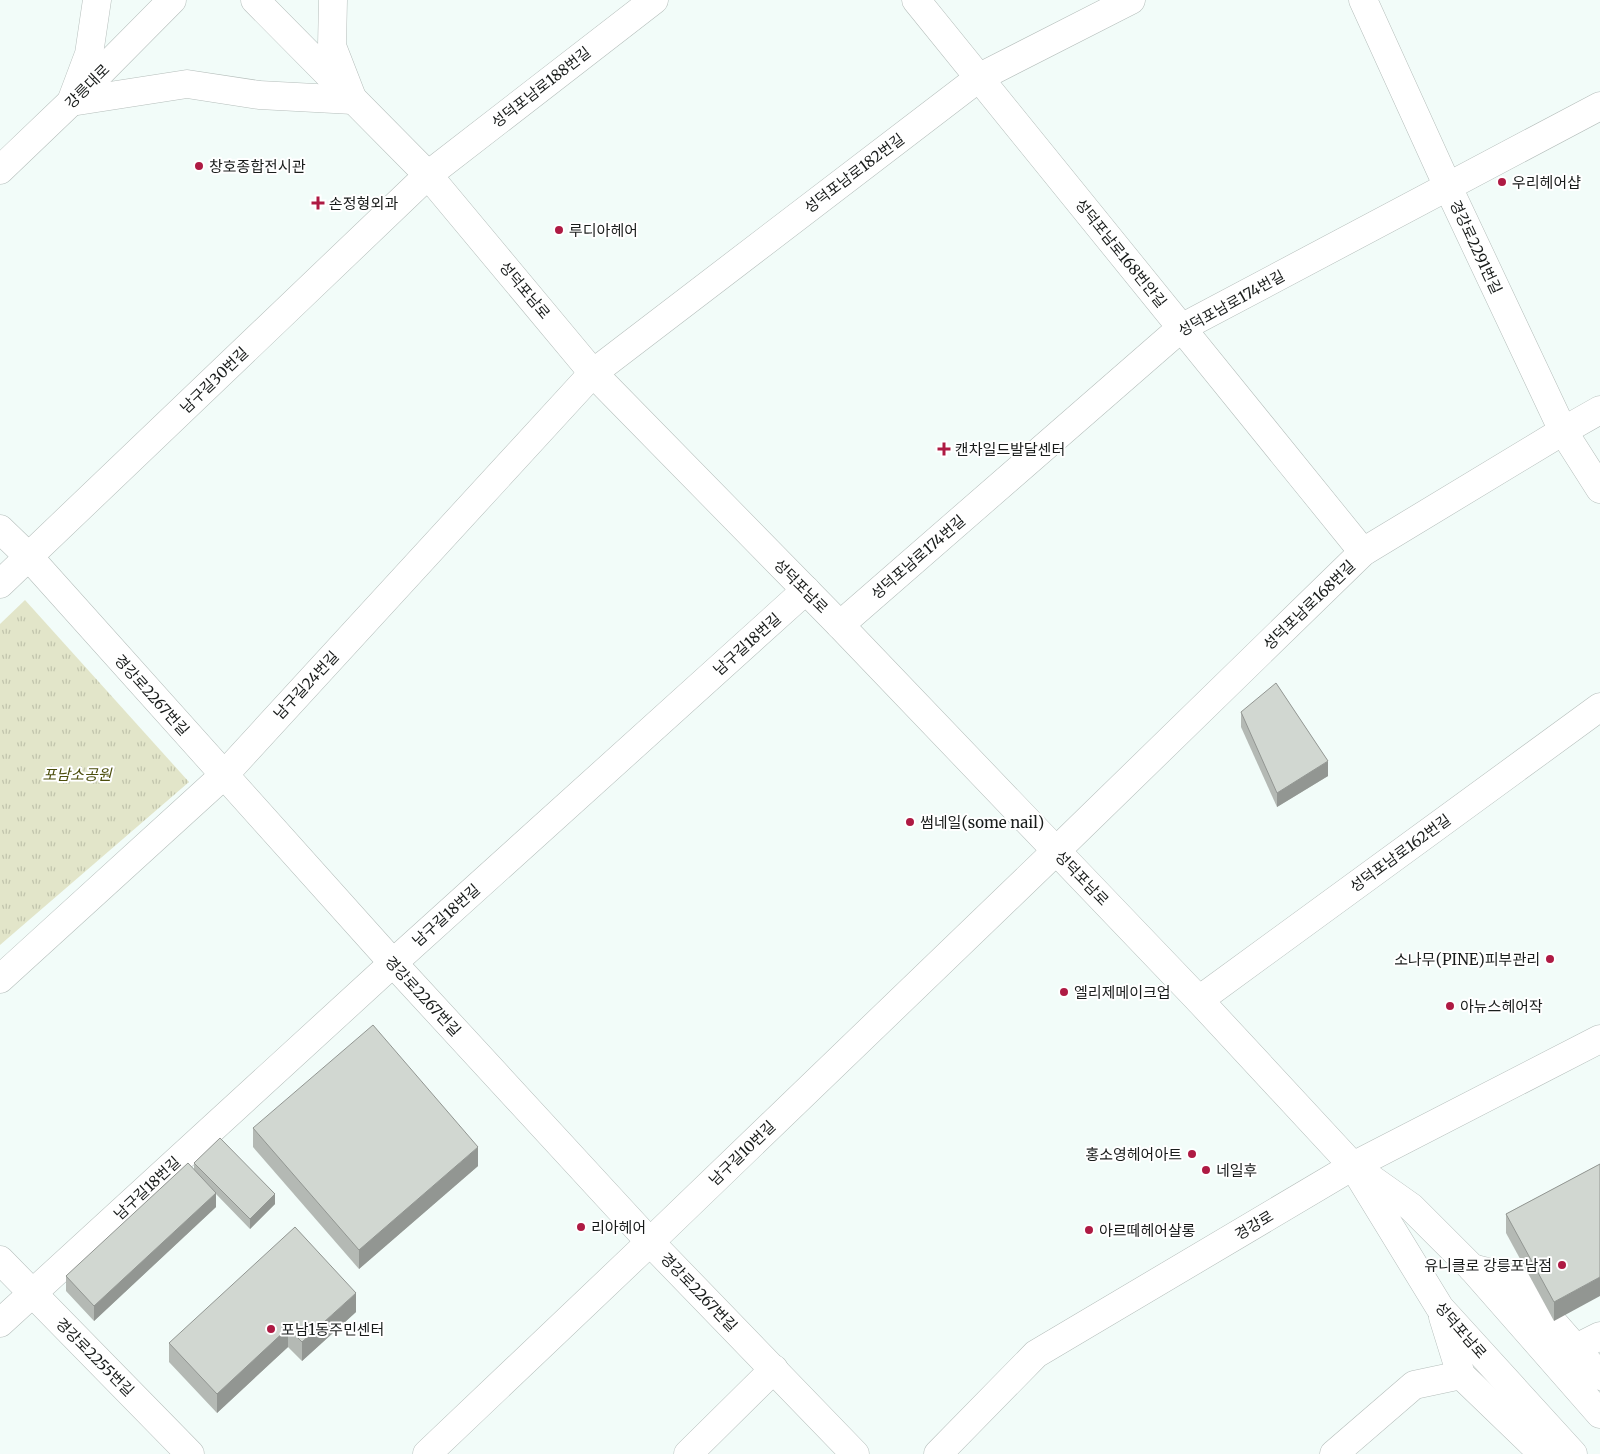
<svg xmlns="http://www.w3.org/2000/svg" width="1600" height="1454" viewBox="0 0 1600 1454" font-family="Merriweather,'Noto Sans KR',serif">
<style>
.park{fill:url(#park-tufts)}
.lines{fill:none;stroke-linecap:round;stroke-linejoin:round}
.minor-casing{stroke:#b5bebb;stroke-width:29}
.minor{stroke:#fff;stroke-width:28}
.wall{fill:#b4b9b4}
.shaded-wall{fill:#929692}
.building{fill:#d1d7d1;stroke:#929692}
.poi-dot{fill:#ae1a43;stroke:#fff;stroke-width:2}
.labels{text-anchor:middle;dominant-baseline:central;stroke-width:4;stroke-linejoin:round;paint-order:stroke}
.street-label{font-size:15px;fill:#191c1b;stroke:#fff}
.poi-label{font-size:15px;fill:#191c1b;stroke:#fff;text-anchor:start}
.park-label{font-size:15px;font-style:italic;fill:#4c4e0d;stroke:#fff}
</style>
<defs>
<pattern id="park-tufts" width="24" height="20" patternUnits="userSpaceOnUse" patternTransform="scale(1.25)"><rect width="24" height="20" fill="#e2e5c9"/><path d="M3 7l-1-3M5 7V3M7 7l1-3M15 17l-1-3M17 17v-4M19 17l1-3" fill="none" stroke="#c1c4ac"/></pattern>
</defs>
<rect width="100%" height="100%" fill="#f2fcf9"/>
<polygon class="park" points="25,600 189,782 0,945 0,624"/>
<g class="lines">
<defs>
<g id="minor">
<polyline points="97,0 89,54 71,102 187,84 259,95 353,100 332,46 333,0"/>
<polyline points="255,0 428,175 593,373 840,625 1199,1000 1353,1166 1440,1308 1573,1454"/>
<polyline points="916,0 1363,552"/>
<polyline points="1363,0 1448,187 1563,431 1600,489"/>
<polyline points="0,170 71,102 172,0"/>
<polyline points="0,529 29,557 393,963 650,1242 855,1454"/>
<polyline points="0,584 428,175 654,0"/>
<polyline points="840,625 1181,328 1600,106"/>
<polyline points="0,979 224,775 593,373 980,77 1131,0"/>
<polyline points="1199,1000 1600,707"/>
<polyline points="1363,1173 1411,1207 1472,1268 1600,1414"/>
<polyline points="0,1260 190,1454"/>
<polyline points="1472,1268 1515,1279 1600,1376"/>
<polyline points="1443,1317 1461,1375 1543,1454"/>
<polyline points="0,1323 393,963 806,590"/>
<polyline points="1576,1348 1600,1336"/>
<polyline points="427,1454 650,1242 1056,851 1363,552 1563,431 1600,410"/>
<polyline points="688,1454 774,1369"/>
<polyline points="938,1454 1036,1354 1353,1166 1600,1039"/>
<polyline points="1334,1454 1414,1385 1461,1375"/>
</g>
</defs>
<use href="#minor" class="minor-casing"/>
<use href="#minor" class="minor"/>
</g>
<g class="wall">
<polygon points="1241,712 1328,776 1277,807 1241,727"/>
<polygon points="253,1128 478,1166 359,1269 253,1147"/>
<polygon points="194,1163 275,1204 250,1229 216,1194 216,1207 94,1321 66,1291 66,1276 194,1170"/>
<polygon points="1600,1164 1554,1321 1506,1233 1506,1214"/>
<polygon points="356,1312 302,1361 288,1347 217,1413 169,1362 169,1343"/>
</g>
<g class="shaded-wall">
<polygon points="1328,761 1328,776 1277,807 1277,793"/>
<polygon points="478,1147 478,1166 359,1269 359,1250"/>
<polygon points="216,1193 216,1207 94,1321 94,1306"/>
<polygon points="275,1194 275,1204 250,1229 250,1219"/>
<polygon points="1600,1277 1600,1296 1554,1321 1554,1302"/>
<polygon points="356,1293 356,1312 302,1361 302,1342"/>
<polygon points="288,1328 288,1347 217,1413 217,1394"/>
</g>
<g class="building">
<polygon points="1276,683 1328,761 1277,793 1241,712"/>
<polygon points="373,1025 478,1147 359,1250 253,1128"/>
<polygon points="220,1138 275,1194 250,1219 194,1163"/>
<polygon points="188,1163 216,1193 94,1306 66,1276"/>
<polygon points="1600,1164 1600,1277 1554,1302 1506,1214"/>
<polygon points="295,1227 356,1293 302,1342 288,1328 217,1394 169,1343"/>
</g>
<g class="poi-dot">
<circle cx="199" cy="166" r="5"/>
<circle cx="1502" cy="182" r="5"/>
<path d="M315.5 195.5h5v5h5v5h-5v5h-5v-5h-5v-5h5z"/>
<circle cx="559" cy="230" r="5"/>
<path d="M941.5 441.5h5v5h5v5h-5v5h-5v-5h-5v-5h5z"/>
<circle cx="910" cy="822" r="5"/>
<circle cx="1550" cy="959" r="5"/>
<circle cx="1064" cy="992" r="5"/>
<circle cx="1450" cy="1006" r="5"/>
<circle cx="1192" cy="1154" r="5"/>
<circle cx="1206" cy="1170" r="5"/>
<circle cx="581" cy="1227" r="5"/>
<circle cx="1089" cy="1230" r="5"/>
<circle cx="1562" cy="1265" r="5"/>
<circle cx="271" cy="1329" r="5"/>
</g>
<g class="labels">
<g class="street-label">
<text transform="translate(87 86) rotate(-45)">강릉대로</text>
<text transform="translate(541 87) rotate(-38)">성덕포남로188번길</text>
<text transform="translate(854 173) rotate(-37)">성덕포남로182번길</text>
<text transform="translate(1476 247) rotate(65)">경강로2291번길</text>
<text transform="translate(1121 253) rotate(51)">성덕포남로168번안길</text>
<text transform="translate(525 290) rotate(50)">성덕포남로</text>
<text transform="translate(1231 303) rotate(-29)">성덕포남로174번길</text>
<text transform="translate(214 380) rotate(-44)">남구길30번길</text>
<text transform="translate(918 557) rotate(-41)">성덕포남로174번길</text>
<text transform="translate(801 586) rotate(45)">성덕포남로</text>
<text transform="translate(1309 605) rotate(-44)">성덕포남로168번길</text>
<text transform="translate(747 644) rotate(-42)">남구길18번길</text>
<text transform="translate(306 685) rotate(-47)">남구길24번길</text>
<text transform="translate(152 695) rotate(48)">경강로2267번길</text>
<text transform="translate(1400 853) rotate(-36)">성덕포남로162번길</text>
<text transform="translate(1082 878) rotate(46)">성덕포남로</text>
<text transform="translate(446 915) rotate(-42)">남구길18번길</text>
<text transform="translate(423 996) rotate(47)">경강로2267번길</text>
<text transform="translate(742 1153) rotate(-44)">남구길10번길</text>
<text transform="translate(147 1188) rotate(-43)">남구길18번길</text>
<text transform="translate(1254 1225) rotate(-31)">경강로</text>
<text transform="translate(699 1292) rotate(46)">경강로2267번길</text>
<text transform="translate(1461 1330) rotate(49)">성덕포남로</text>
<text transform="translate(95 1357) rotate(45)">경강로2255번길</text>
</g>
<g class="poi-label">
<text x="209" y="166">창호종합전시관</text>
<text x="1512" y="182">우리헤어샵</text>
<text x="329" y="203">손정형외과</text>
<text x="569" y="230">루디아헤어</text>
<text x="955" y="449">캔차일드발달센터</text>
<text x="920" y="822">썸네일(some nail)</text>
<text x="1540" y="959" text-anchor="end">소나무(PINE)피부관리</text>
<text x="1074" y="992">엘리제메이크업</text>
<text x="1460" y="1006">아뉴스헤어작</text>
<text x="1182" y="1154" text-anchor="end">홍소영헤어아트</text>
<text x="1216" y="1170">네일후</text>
<text x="591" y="1227">리아헤어</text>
<text x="1099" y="1230">아르떼헤어살롱</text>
<text x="1552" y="1265" text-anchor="end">유니클로 강릉포남점</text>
<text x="281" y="1329">포남1동주민센터</text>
</g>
<g class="park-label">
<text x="77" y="774">포남소공원</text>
</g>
</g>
</svg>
